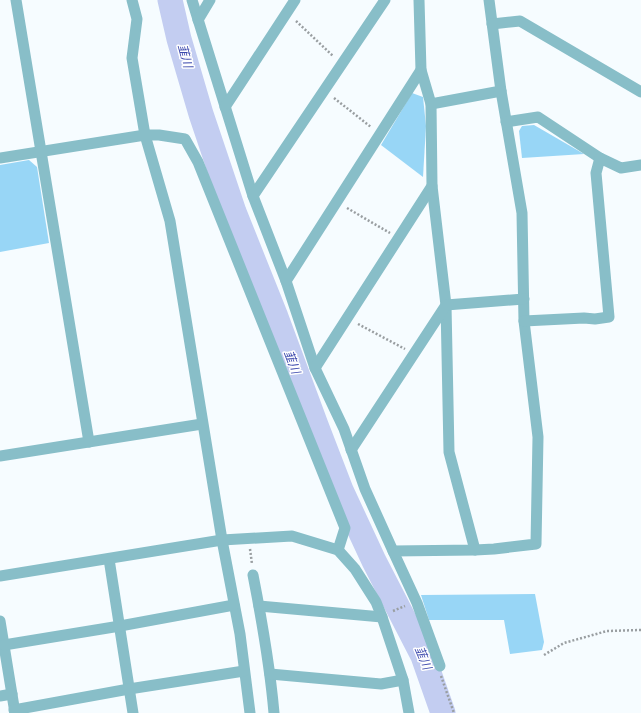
<svg xmlns="http://www.w3.org/2000/svg" width="641" height="713" viewBox="0 0 641 713" font-family="'Asap Condensed','Noto Sans JP',sans-serif">
<style>
.green{fill:#98d6f6}
.lines{fill:none;stroke-linecap:round;stroke-linejoin:round}
.river{stroke:#c3cdf1;stroke-width:25}
.path{stroke:#999ea1;stroke-width:2.5;stroke-dasharray:2 2;stroke-linecap:butt}
.minor{stroke:#88bec8;stroke-width:11}
.labels{text-anchor:middle;dominant-baseline:central;stroke-width:3;stroke-linejoin:round;paint-order:stroke}
.water-label{font-size:12px;font-style:italic;fill:#3c49ad;stroke:#fff}
</style>
<rect width="100%" height="100%" fill="#f6fcff"/>
<g class="green">
<polygon points="412,93 423,97 426,126 423,177 381,145"/>
<polygon points="534,125 584,154 522,158 519,131 522,126"/>
<polygon points="29,160 37,167 49,243 0,252 0,165"/>
<polygon points="535,594 544,642 542,650 510,654 504,620 429,620 421,595"/>
</g>
<g class="lines">
<polyline class="river" points="170,0 179,39 201,114 234,212 276,317 316,425 341,490 374,561 423,656 443,713"/>
<g class="path">
<polyline points="296,21 333,56"/>
<polyline points="334,98 371,127"/>
<polyline points="347,208 390,233"/>
<polyline points="358,324 405,349"/>
<polyline points="250,549 252,564"/>
<polyline points="393,611 405,606"/>
<polyline points="544,655 564,643 607,631 641,630"/>
<polyline points="441,676 454,713"/>
</g>
<g class="minor">
<polyline points="16,0 89,442"/>
<polyline points="132,0 137,19 132,58 145,135 170,221 222,540 240,634 250,713"/>
<polyline points="192,0 253,196 286,281 315,368 344,429 365,489 393,551 475,550 494,549 536,544 538,437 524,321 522,213 501,91 489,0"/>
<polyline points="419,0 421,70 431,104 432,186 446,305 449,452 475,550"/>
<polyline points="198,20 210,0"/>
<polyline points="492,24 520,21 641,92"/>
<polyline points="431,104 501,91"/>
<polyline points="225,107 295,0"/>
<polyline points="506,122 538,117 600,158"/>
<polyline points="0,158 145,135 159,135 185,139 198,162 345,528 338,550"/>
<polyline points="253,196 385,0"/>
<polyline points="286,281 421,70"/>
<polyline points="524,321 584,318 595,319 609,317 596,173 600,158 621,168 641,165"/>
<polyline points="315,368 432,186"/>
<polyline points="351,450 446,305 524,299"/>
<polyline points="0,456 202,424"/>
<polyline points="393,551 417,603 440,666"/>
<polyline points="109,559 133,713"/>
<path d="M253,575C262,621 270,666 274,713"/>
<polyline points="0,576 222,540 292,536 338,550 355,569 376,602 382,617 403,680 409,713"/>
<polyline points="259,606 382,617"/>
<polyline points="0,621 15,713"/>
<polyline points="4,645 120,626 234,605"/>
<polyline points="270,674 381,684 403,680"/>
<polyline points="0,696 12,694"/>
<polyline points="14,710 129,689 244,671"/>
</g>
</g>
<g class="labels">
<g class="water-label">
<text transform="translate(185 56) rotate(75)">韮川</text>
<text transform="translate(292 362) rotate(69)">韮川</text>
<text transform="translate(423 658) rotate(67)">韮川</text>
</g>
</g>
</svg>
